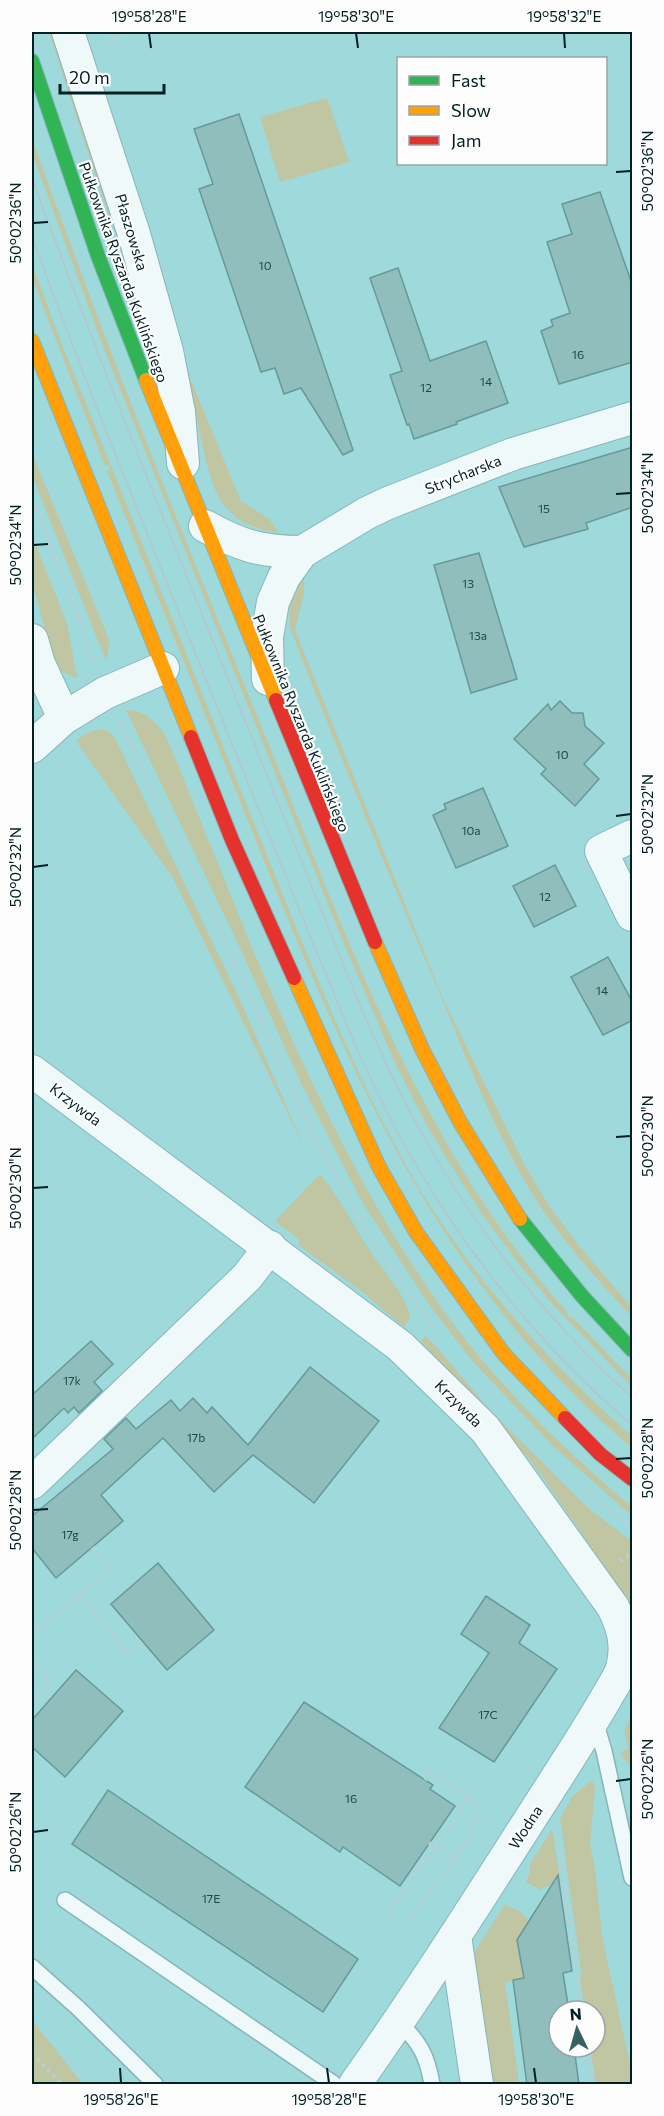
<svg xmlns="http://www.w3.org/2000/svg" width="664" height="2116" viewBox="0 0 664 2116" font-family="Commissioner,sans-serif">
<style>
.green{fill:#c0c5a2}
.building{fill:#8fbebc;stroke:#669997;stroke-width:1.5}
.lines{fill:none;stroke-linecap:round;stroke-linejoin:round}
.lane-casing{stroke:#86b6b8;stroke-width:18}
.street-casing{stroke:#86b6b8;stroke-width:34}
.fast-casing{stroke:#86b6b8;stroke-width:16}
.slow-casing{stroke:#86b6b8;stroke-width:16}
.jam-casing{stroke:#86b6b8;stroke-width:16}
.path{stroke:#bdd0d1;stroke-width:4;stroke-dasharray:3 4.5;stroke-linecap:butt}
.lane{stroke:#f0f9fa;stroke-width:15}
.street{stroke:#f0f9fa;stroke-width:32}
.fast{stroke:#30b455;stroke-width:14}
.slow{stroke:#ff9f0a;stroke-width:14}
.jam{stroke:#e5322d;stroke-width:14}
.tram{stroke:#b6c6c8;stroke-width:1.5}
.ticks{fill:none;stroke:#002022;stroke-width:2}
.labels{text-anchor:middle;dominant-baseline:central;stroke-width:4.5;stroke-linejoin:round;paint-order:stroke}
.number-label{font-size:12px;fill:#244848}
.street-label{font-size:15px;fill:#002022;stroke:#fdfdfd}
.neatline{fill:none;stroke:#002022;stroke-width:2}
.ticks-label{font-size:15px;text-anchor:middle;fill:#002022}
</style>
<rect width="100%" height="100%" fill="#9ed9dc"/>
<g class="green">
<polygon points="49,32 54,32 139,298 101,193"/>
<polygon points="327,98 349,162 280,182 260,117"/>
<path d="M32,139C58,210 84,281 111,352C162,484 216,615 269,745C349,943 423,1152 568,1313L567,1314L570,1318L572,1317L632,1379V1387L554,1306L520,1265L482,1214L445,1156L426,1124L394,1061L340,934L105,352L32,153Z"/>
<path d="M32,263L59,337C120,487 180,638 240,788C293,918 342,1052 411,1174C466,1270 547,1362 632,1436V1448C437,1283 345,1062 252,831C204,711 155,591 107,471L110,469L108,464L105,466L32,278Z"/>
<path d="M185,366L241,501L269,519L279,533C219,524 213,491 201,439C196,414 190,390 185,366Z"/>
<polygon points="32,453 108,637 109,645 106,661 33,478"/>
<polygon points="32,536 67,623 77,678 61,671 55,662 51,651 32,583"/>
<path d="M304,579V594L295,630L443,999L524,1164L549,1206L580,1247L632,1308V1317C600,1283 569,1248 542,1209C495,1138 464,1049 430,971C382,859 336,745 291,631C287,611 290,596 304,579Z"/>
<path d="M126,710C142,709 154,720 163,732C174,753 183,777 192,800C212,848 231,897 251,945C303,1068 359,1190 436,1300C490,1378 560,1446 632,1507V1516L555,1448L474,1363L430,1306L362,1202L299,1079L240,948Z"/>
<path d="M103,729L110,733L116,740L241,1002L305,1149L173,878L76,741C85,733 91,730 103,729Z"/>
<path d="M320,1174C340,1198 353,1225 370,1251C381,1267 409,1300 410,1318L404,1327L360,1290L298,1245L300,1240L275,1221Z"/>
<polygon points="425,1336 434,1344 488,1408 586,1506 632,1542 632,1606 542,1476 526,1455 421,1341"/>
<path d="M632,1714V1769L620,1753L629,1748C624,1730 622,1733 632,1714Z"/>
<polygon points="592,1780 595,1788 590,1844 595,1869 602,1936 632,2074 632,2084 596,2084 590,2047 595,2047 595,2011 585,2011 580,1978 582,1977 560,1818 573,1796"/>
<polygon points="552,1829 561,1884 543,1887 541,1890 526,1882 530,1872 530,1864"/>
<polygon points="561,1892 572,1971 505,1982 519,2084 489,2084 471,1958 505,1904 521,1912 529,1921 546,1894"/>
<polygon points="32,2020 83,2084 32,2084"/>
</g>
<g class="building">
<polygon points="239,114 353,450 343,455 301,388 284,394 275,368 261,372 199,189 213,184 194,129"/>
<polygon points="600,192 633,287 633,362 559,384 541,331 553,326 551,320 570,313 547,242 572,234 562,204"/>
<polygon points="398,268 430,361 486,341 508,403 456,422 457,424 414,439 409,424 407,425 390,375 402,371 370,278"/>
<polygon points="633,447 633,507 586,523 588,529 524,547 499,487"/>
<polygon points="479,553 517,679 471,693 434,565"/>
<polygon points="560,701 572,713 583,713 585,726 604,743 584,764 599,779 575,806 541,774 546,769 514,739 548,704 551,710"/>
<polygon points="483,788 508,846 456,868 433,815 446,809 444,804"/>
<polygon points="555,865 576,906 534,927 513,886"/>
<polygon points="608,957 633,1003 633,1020 603,1035 571,977"/>
<polygon points="91,1341 113,1364 94,1382 102,1391 79,1413 74,1407 68,1413 64,1408 32,1439 32,1395"/>
<polygon points="310,1367 379,1421 314,1503 253,1455 214,1492 163,1438 101,1495 123,1521 56,1578 32,1548 32,1516 113,1449 104,1439 126,1418 136,1429 171,1400 180,1411 193,1398 207,1413 212,1407 248,1445"/>
<polygon points="158,1563 214,1630 167,1670 111,1604"/>
<polygon points="486,1596 530,1625 519,1643 557,1669 494,1762 439,1728 489,1653 461,1634"/>
<polygon points="76,1670 123,1711 65,1777 32,1747 32,1720"/>
<polygon points="304,1702 433,1785 430,1789 455,1806 400,1886 343,1847 340,1852 245,1787"/>
<polygon points="108,1790 358,1959 323,2012 72,1844"/>
<polygon points="558,1875 572,1971 563,1973 569,2011 559,2011 559,2047 574,2047 579,2085 527,2085 513,1980 524,1978 517,1940"/>
</g>
<g class="lines">
<defs>
<g id="lane">
<polyline points="595,1721 604,1751 632,1878"/>
<polyline points="65,1900 334,2084"/>
<polyline points="32,1967 78,2008 155,2084"/>
<path d="M399,2022C420,2043 427,2055 432,2084"/>
</g>
<g id="street">
<polyline points="68,32 134,234 167,351 179,412 183,463"/>
<path d="M205,526C241,546 261,552 302,552"/>
<polyline points="32,640 39,664 64,718"/>
<polyline points="268,679 267,637 273,602 284,577 302,552 367,513 388,503 513,454 632,418"/>
<polyline points="32,747 64,718 105,693 163,668"/>
<polyline points="632,836 601,851 632,915"/>
<path d="M32,1071L400,1346L485,1429L613,1607C623,1627 628,1646 622,1668C619,1679 610,1690 605,1700C588,1729 570,1757 552,1785C487,1886 424,1987 355,2084"/>
<polyline points="32,1483 247,1277 270,1247"/>
<polyline points="455,1936 477,2084"/>
</g>
<g id="fast">
<polyline points="32,61 98,256 146,380"/>
<polyline points="520,1219 582,1296 632,1350"/>
</g>
<g id="slow">
<polyline points="32,341 191,737"/>
<polyline points="146,380 276,700"/>
<polyline points="375,942 422,1049 460,1122 520,1219"/>
<polyline points="294,978 379,1167 416,1232 504,1354 565,1418"/>
</g>
<g id="jam">
<polyline points="276,700 375,942"/>
<polyline points="191,737 232,840 294,978"/>
<polyline points="565,1418 600,1454 632,1479"/>
</g>
</defs>
<use href="#lane" class="lane-casing"/>
<use href="#street" class="street-casing"/>
<use href="#fast" class="fast-casing"/>
<use href="#slow" class="slow-casing"/>
<use href="#jam" class="jam-casing"/>
<g class="path">
<polyline points="106,43 123,32"/>
<polyline points="32,501 67,585 94,663"/>
<polyline points="119,722 193,872 315,1139 365,1228 434,1329"/>
<polyline points="585,1489 632,1529"/>
<polyline points="620,1561 632,1554"/>
<polyline points="79,1594 127,1652 142,1641"/>
<polyline points="32,1636 110,1569 92,1547"/>
<polyline points="32,1660 50,1682 32,1703"/>
<polyline points="558,1838 582,2011"/>
<polyline points="429,1843 462,1863"/>
<polyline points="389,1914 468,1797"/>
<polyline points="413,1916 473,1832 476,1818 473,1800 431,1772 425,1780"/>
<polyline points="587,2047 593,2084"/>
<polyline points="32,2053 62,2084"/>
</g>
<use href="#lane" class="lane"/>
<use href="#street" class="street"/>
<use href="#fast" class="fast"/>
<use href="#slow" class="slow"/>
<use href="#jam" class="jam"/>
<g class="tram">
<path d="M32,178C99,362 173,542 246,723C273,790 299,856 326,922C356,996 386,1071 426,1141C481,1237 550,1323 632,1398"/>
<path d="M32,237C93,404 162,569 228,734C259,811 290,888 322,965C349,1030 375,1095 410,1155C469,1256 543,1350 632,1425"/>
</g>
</g>
<path class="ticks" d="M149,33L151,48M356,33L358,48M564,33L565,48M616,172L631,171M33,223L48,222M616,494L631,493M33,545L48,544M616,816L631,814M33,867L48,865M616,1137L631,1136M33,1188L48,1187M616,1459L631,1458M33,1510L48,1509M616,1781L631,1779M33,1832L48,1830M120,2068L121,2083M327,2068L329,2083M534,2068L536,2083"/>
<g class="labels">
<g class="number-label">
<text x="265" y="265">10</text>
<text x="578" y="354">16</text>
<text x="486" y="381">14</text>
<text x="426" y="387">12</text>
<text x="544" y="508">15</text>
<text x="468" y="583">13</text>
<text x="478" y="635">13a</text>
<text x="562" y="754">10</text>
<text x="471" y="830">10a</text>
<text x="545" y="896">12</text>
<text x="602" y="990">14</text>
<text x="72" y="1380">17k</text>
<text x="196" y="1437">17b</text>
<text x="70" y="1534">17g</text>
<text x="488" y="1714">17C</text>
<text x="351" y="1798">16</text>
<text x="211" y="1898">17E</text>
</g>
<g class="street-label">
<text transform="translate(132 232) rotate(73)">Płaszowska</text>
<text transform="translate(124 272) rotate(70)">Pułkownika Ryszarda Kuklińskiego</text>
<text transform="translate(463 474) rotate(-22)">Strycharska</text>
<text transform="translate(302 723) rotate(68)">Pułkownika Ryszarda Kuklińskiego</text>
<text transform="translate(76 1104) rotate(37)">Krzywda</text>
<text transform="translate(459 1403) rotate(45)">Krzywda</text>
<text transform="translate(525 1827) rotate(-57)">Wodna</text>
</g>
</g>
<rect width="664" height="2116" fill="none" stroke="#fdfdfd" stroke-width="66"/>
<rect x="397" y="57" width="210" height="108" fill="#fdfdfd" stroke="#98a5a5" stroke-width="1.5"/>
<rect x="409" y="76" width="30" height="9" fill="#30b455" stroke="#98a5a5" stroke-width="1.5"/>
<text x="451" y="87" font-size="18" fill="#002022">Fast</text>
<rect x="409" y="106" width="30" height="9" fill="#ff9f0a" stroke="#98a5a5" stroke-width="1.5"/>
<text x="451" y="117" font-size="18" fill="#002022">Slow</text>
<rect x="409" y="136" width="30" height="9" fill="#e5322d" stroke="#98a5a5" stroke-width="1.5"/>
<text x="451" y="147" font-size="18" fill="#002022">Jam</text>
<g transform="translate(577 2029) rotate(355)"><circle r="28" fill="#fdfdfd" stroke="#98a5a5" stroke-width="1.5"/>
<path d="M0-4.5L10 22L0 15L-10 22Z" fill="#376163"/>
<text y="-9" font-size="16" font-weight="bold" text-anchor="middle" fill="#002022">N</text>
</g>
<path d="M60 84v9h104v-9" fill="none" stroke="#002022" stroke-width="3"/>
<text x="69" y="84" font-size="18" fill="#002022" stroke="#fdfdfd" stroke-width="4.5" paint-order="stroke">20 m</text>
<rect x="33" y="33" width="598" height="2050" class="neatline"/>
<g class="ticks-label">
<text x="149" y="22">19°58'28"E</text>
<text x="356" y="22">19°58'30"E</text>
<text x="564" y="22">19°58'32"E</text>
<text transform="translate(648 171) rotate(-90)" y="5">50°02'36"N</text>
<text transform="translate(16 223) rotate(-90)" y="5">50°02'36"N</text>
<text transform="translate(648 493) rotate(-90)" y="5">50°02'34"N</text>
<text transform="translate(16 545) rotate(-90)" y="5">50°02'34"N</text>
<text transform="translate(648 814) rotate(-90)" y="5">50°02'32"N</text>
<text transform="translate(16 867) rotate(-90)" y="5">50°02'32"N</text>
<text transform="translate(648 1136) rotate(-90)" y="5">50°02'30"N</text>
<text transform="translate(16 1188) rotate(-90)" y="5">50°02'30"N</text>
<text transform="translate(648 1458) rotate(-90)" y="5">50°02'28"N</text>
<text transform="translate(16 1510) rotate(-90)" y="5">50°02'28"N</text>
<text transform="translate(648 1779) rotate(-90)" y="5">50°02'26"N</text>
<text transform="translate(16 1832) rotate(-90)" y="5">50°02'26"N</text>
<text x="121" y="2105">19°58'26"E</text>
<text x="329" y="2105">19°58'28"E</text>
<text x="536" y="2105">19°58'30"E</text>
</g>
</svg>
